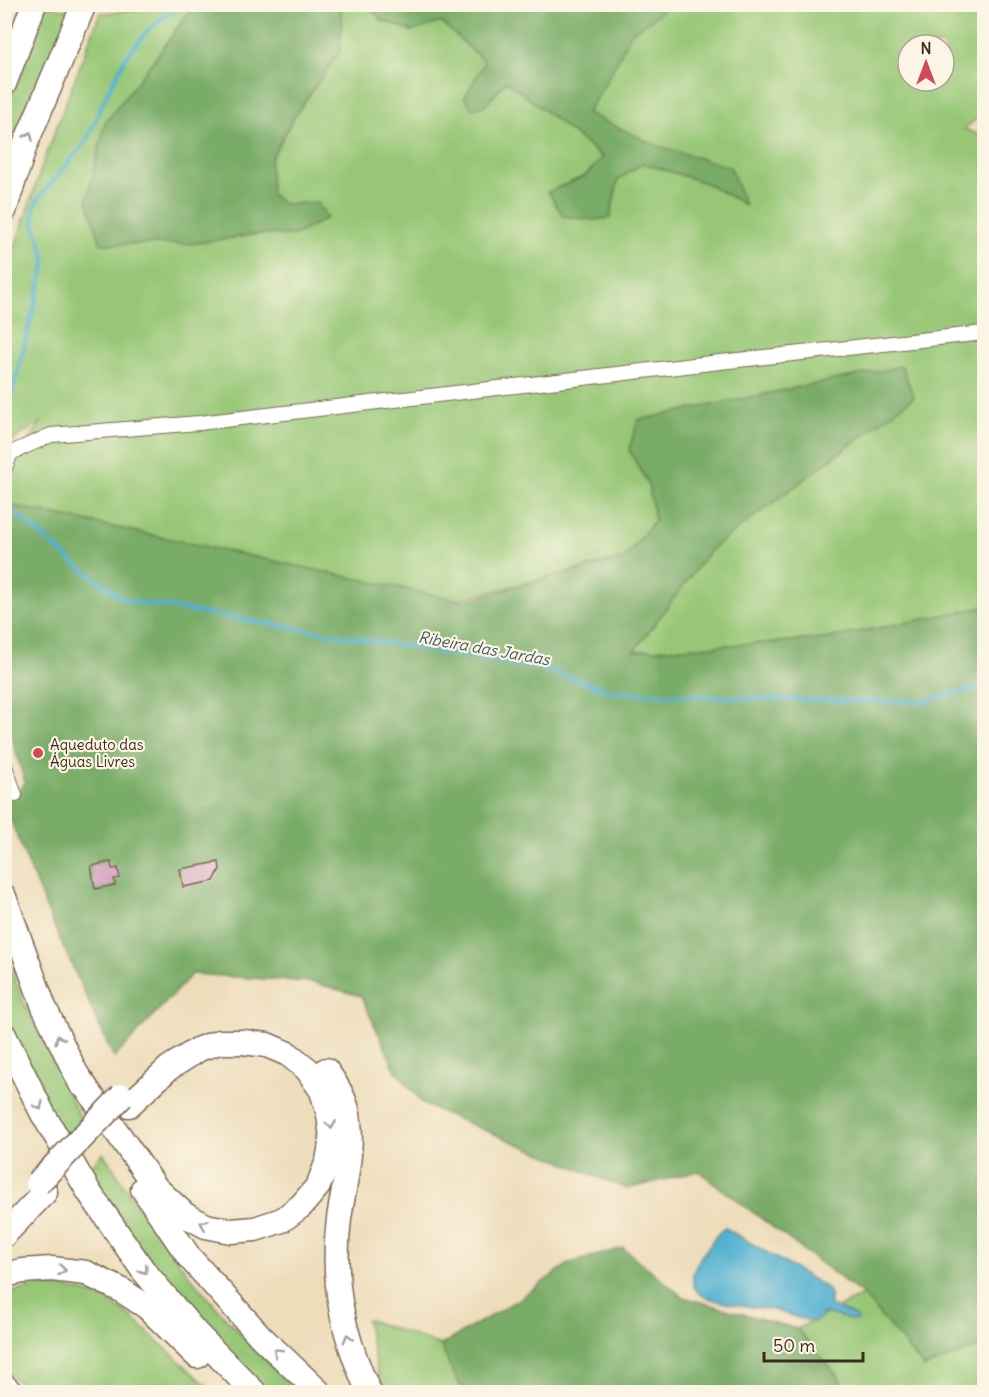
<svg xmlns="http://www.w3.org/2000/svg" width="989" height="1397" viewBox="0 0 989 1397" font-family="Delius,sans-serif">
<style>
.green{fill:#97c776;stroke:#69784a;stroke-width:1.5;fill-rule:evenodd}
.forest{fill:#79ac67;stroke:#5a6b42;stroke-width:1.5}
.water{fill:#51b1d0;stroke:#466e77;stroke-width:1.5}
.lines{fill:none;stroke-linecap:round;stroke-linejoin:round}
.stream{stroke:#51b1d0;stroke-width:4}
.building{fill:#d7a3c4}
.street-casing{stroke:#7a6955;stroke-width:16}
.secondary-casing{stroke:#7a6955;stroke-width:21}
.highway-casing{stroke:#7a6955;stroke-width:27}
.street{stroke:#fff;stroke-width:14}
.secondary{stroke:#fff;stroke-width:18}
.highway{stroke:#fff;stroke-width:24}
.highway-bridge-casing{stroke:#7a6955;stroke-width:27;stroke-linecap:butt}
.highway-bridge{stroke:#fff;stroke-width:24}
.oneway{stroke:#a79f9a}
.poi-dot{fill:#d1495b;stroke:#fcf5e5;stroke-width:2}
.labels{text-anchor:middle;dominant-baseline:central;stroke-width:4.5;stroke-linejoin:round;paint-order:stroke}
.poi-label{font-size:15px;fill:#3b2a1e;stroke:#fcf5e5;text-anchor:start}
.water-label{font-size:16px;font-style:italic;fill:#43595c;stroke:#fcf5e5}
</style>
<rect width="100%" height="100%" fill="#fcf5e5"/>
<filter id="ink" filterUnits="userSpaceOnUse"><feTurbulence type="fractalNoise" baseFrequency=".0167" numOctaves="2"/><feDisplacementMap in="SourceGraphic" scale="12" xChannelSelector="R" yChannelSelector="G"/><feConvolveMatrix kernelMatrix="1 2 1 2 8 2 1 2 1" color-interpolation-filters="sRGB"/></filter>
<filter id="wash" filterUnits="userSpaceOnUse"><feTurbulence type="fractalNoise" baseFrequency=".008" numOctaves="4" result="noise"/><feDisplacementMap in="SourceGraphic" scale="24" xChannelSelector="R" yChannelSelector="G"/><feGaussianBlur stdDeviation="1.35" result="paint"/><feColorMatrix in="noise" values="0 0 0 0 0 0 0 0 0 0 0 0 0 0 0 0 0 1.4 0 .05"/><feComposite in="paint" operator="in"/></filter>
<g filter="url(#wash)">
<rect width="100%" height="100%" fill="#edb"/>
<g class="green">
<polygon points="47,5 71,11 5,184 5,107"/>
<path d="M147,5H194L158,55L105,123L87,200L189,244L259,234L295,235L318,203L284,204L270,194V161L294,117L342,19L340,5H366L382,20L412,31L441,22L485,62L465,97L485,106L506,81C539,105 570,132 603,158L585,176L548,192L610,218L618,180L643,163L706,183L744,204L655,145L586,114L608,79L631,33L660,13L664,5H984V113L964,129L984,136V607L824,639L634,651L711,549L914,397L629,450L648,484L655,520L625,558L456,600L5,504V476L42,421L5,446V277L43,163L100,13L140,10ZM908,45H944V81H908Z"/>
<polygon points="4,951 24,1003 83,1124 66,1141 10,1033 5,1020"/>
<path d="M103,1153C128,1191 153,1230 181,1265C217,1310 257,1354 299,1392H263L200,1330L84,1174Z"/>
<polygon points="41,1285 76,1290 104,1298 131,1317 214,1392 30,1392 5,1370 5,1294"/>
<polygon points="863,1295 924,1367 984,1345 984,1392 842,1392 840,1379 797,1329"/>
<polygon points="366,1319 441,1345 450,1367 464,1392 382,1392"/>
</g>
<g class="forest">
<polygon points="194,5 340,5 342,19 340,51 294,117 270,161 271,194 284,204 318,203 327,218 295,235 259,234 189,244 101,244 87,200 105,123 158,55"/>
<path d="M366,5H664L660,13L631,33L608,79L587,113L655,145L730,167L745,205L706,183L643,163L618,180L610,218L592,220L563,216L548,192L585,176L603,157C570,132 539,105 506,81L485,106L472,109L465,97L485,62L441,22L412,31L382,20Z"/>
<polygon points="902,366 914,397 711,549 634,651 824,639 984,607 984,1345 924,1367 863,1295 698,1171 627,1189 424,1105 396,1071 361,996 311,982 192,974 114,1058 46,908 5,807 25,783 5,714 4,504 463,601 625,558 655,520 648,483 629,450 638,420"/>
<polygon points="623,1248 683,1297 797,1329 840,1379 842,1392 464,1392 450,1367 441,1345 516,1301 570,1263"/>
</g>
<path class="water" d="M725,1228L824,1286C832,1294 831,1296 829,1305L853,1315L858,1320L854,1321L826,1313C820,1315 820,1321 814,1322C800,1319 787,1314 773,1310C755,1306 708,1304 697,1291C689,1283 694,1269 699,1260C701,1256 704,1253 707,1249C712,1241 717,1233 725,1228Z"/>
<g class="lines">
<g class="stream">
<path d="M7,437L6,425L8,410L45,264C45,235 20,220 43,193L87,140L107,94L126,57L148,30L175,9L179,4"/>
<polyline points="11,509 80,568 125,600 544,669 614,692 760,699 921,702 984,686"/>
</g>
</g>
<g id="blocks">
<g class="building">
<polygon points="111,862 112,869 118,868 120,878 114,879 115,885 95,889 91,866"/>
<polygon points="219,862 220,869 214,881 183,887 180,869"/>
</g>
</g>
</g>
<g filter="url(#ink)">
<use href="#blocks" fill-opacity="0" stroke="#7a6955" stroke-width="1.5"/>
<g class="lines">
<defs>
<g id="street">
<polyline points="4,470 11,453 51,435 199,423 711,363 984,333"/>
<polyline points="4,763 15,795"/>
</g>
<polyline id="secondary" points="4,1382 15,1392"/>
<g id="highway">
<polyline points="4,84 34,4"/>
<polyline points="4,211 25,145 84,4"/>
<polyline points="4,897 44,1007 81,1084"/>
<polyline points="4,1035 43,1114 89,1192 143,1270 195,1332 254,1392"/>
<path d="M326,1070C334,1081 342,1093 346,1106C356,1141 344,1184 339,1219C337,1235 336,1254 337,1270C338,1313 351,1353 369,1392"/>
<polyline points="75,1072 156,1188 185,1215 206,1226 231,1231 255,1229 282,1220 301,1206 318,1186 328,1161 332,1138 329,1114 322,1091 307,1069 288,1054 267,1045 243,1042 219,1042 199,1049 169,1068 129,1105"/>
<polyline points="143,1189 189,1257 261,1337 319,1392"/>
<polyline points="4,1235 45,1192"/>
<polyline points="4,1275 23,1271 52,1269 86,1273 121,1290 147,1307 197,1356"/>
</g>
</defs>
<use href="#street" class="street-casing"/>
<use href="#secondary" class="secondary-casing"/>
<use href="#highway" class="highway-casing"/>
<use href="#street" class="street"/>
<use href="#secondary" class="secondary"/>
<use href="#highway" class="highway"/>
<defs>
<polyline id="highway-bridge" points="38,1183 122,1096"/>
</defs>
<use href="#highway-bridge" class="highway-bridge-casing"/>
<use href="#highway-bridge" class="highway-bridge"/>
</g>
<defs><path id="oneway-chevron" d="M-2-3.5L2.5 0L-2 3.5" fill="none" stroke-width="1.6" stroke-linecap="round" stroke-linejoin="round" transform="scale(1.5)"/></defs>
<g class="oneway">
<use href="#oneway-chevron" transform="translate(29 136) rotate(-67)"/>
<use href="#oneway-chevron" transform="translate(59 1039) rotate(-115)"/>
<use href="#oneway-chevron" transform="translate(39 1106) rotate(64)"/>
<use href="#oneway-chevron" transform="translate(331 1125) rotate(83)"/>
<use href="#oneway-chevron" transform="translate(204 1224) rotate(-158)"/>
<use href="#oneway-chevron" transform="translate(62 1270) rotate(6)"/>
<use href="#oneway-chevron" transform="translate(144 1270) rotate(53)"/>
<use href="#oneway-chevron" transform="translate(348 1338) rotate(-106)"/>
<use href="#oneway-chevron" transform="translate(277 1352) rotate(-136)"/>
</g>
</g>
<circle class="poi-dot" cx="38" cy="753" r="6"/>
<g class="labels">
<g class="poi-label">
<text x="50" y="744">Aqueduto das<tspan x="50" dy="17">Águas Livres</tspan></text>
</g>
<g class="water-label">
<text transform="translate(484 648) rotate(10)">Ribeira das Jardas</text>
</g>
</g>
<rect width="989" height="1397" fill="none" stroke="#fcf5e5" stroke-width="24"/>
<g transform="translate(926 63)"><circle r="28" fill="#fcf5e5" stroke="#afa495" stroke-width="1.5"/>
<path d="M0-4.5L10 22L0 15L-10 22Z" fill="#d1495b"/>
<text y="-9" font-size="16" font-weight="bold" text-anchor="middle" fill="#3b2a1e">N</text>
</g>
<path d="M764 1352v9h99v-9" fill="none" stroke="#3b2a1e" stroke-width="3"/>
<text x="773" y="1352" font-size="18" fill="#3b2a1e" stroke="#fcf5e5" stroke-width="4.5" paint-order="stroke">50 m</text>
</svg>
